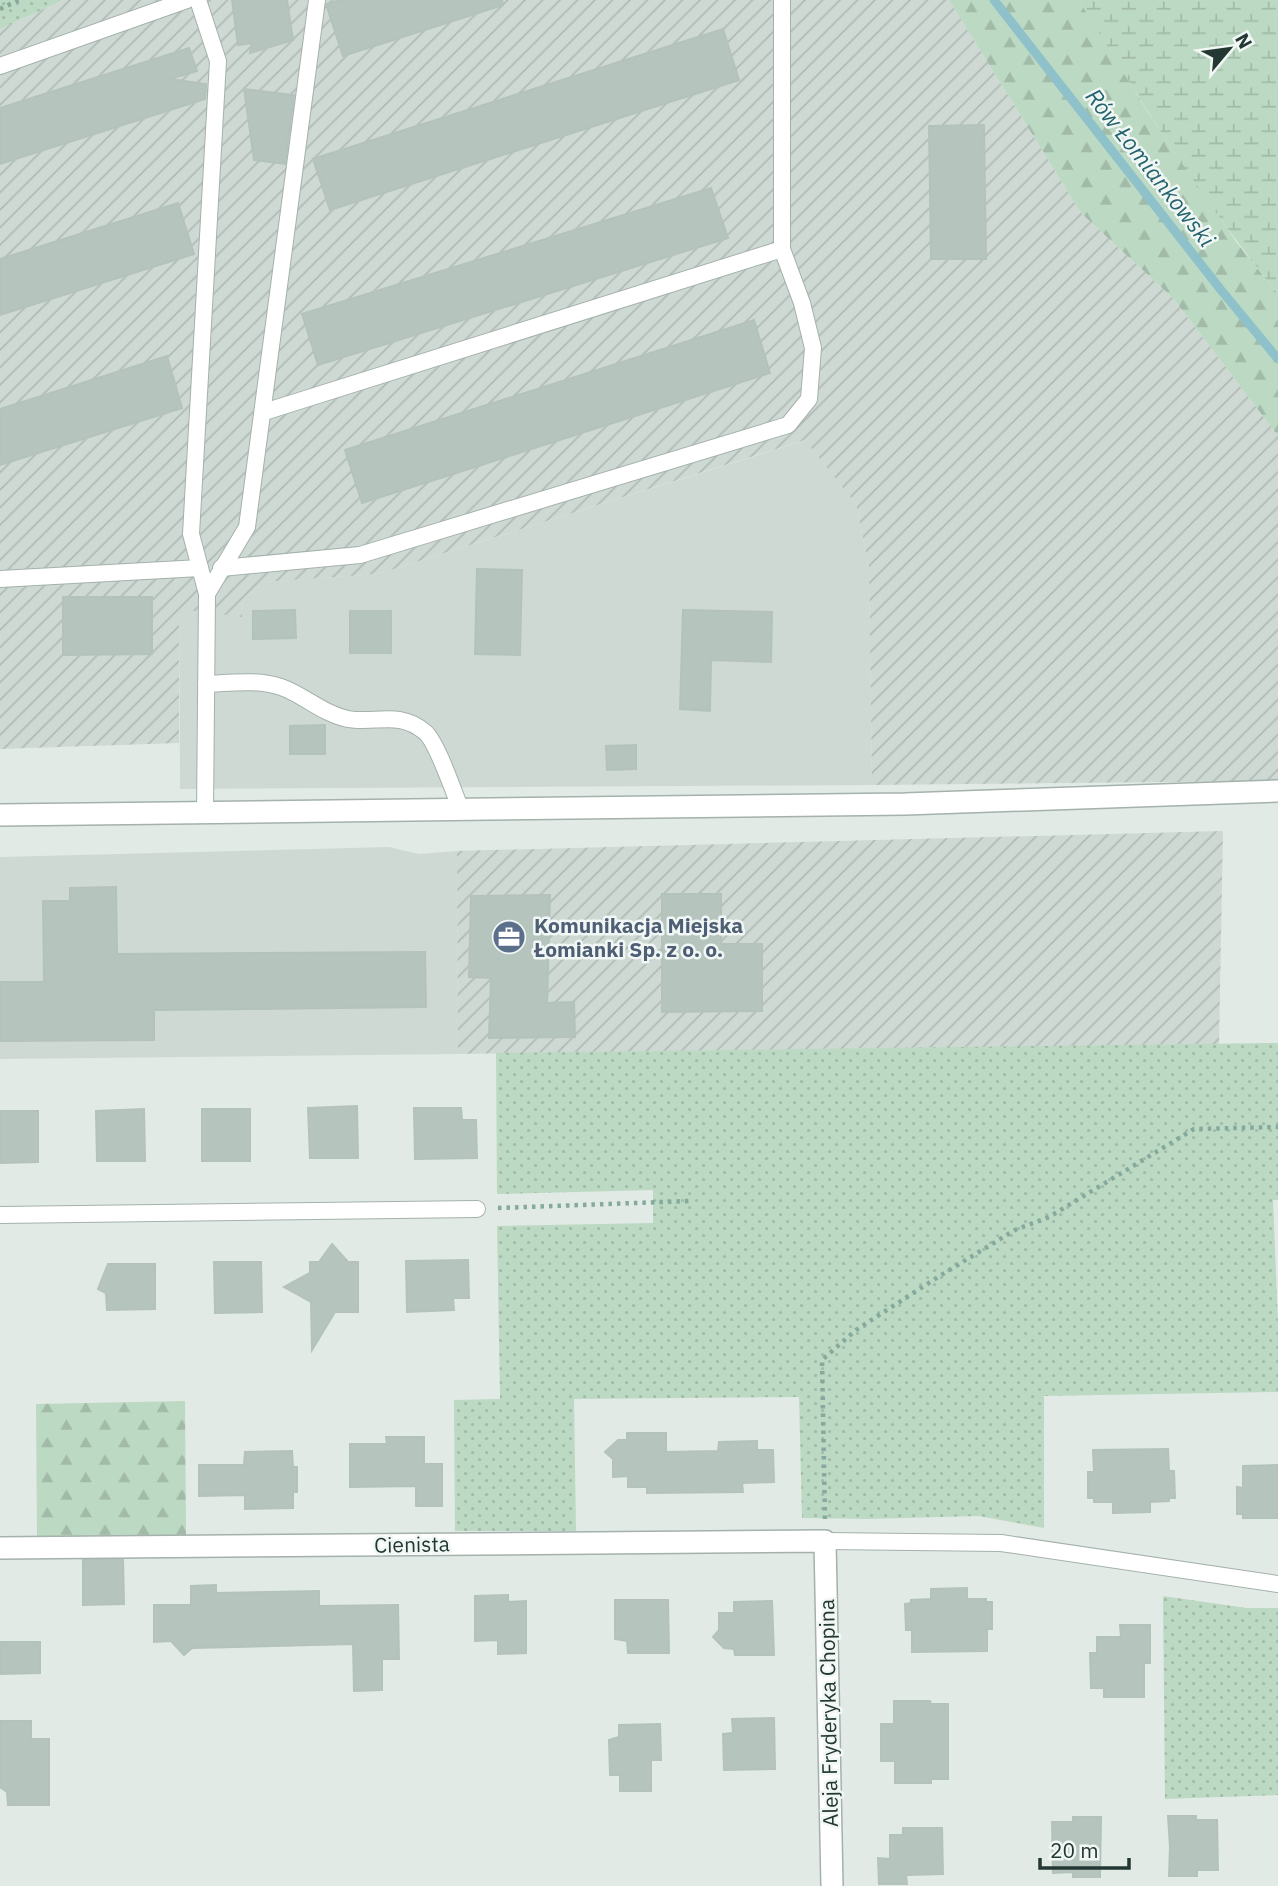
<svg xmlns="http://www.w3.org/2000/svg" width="1278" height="1886" viewBox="0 0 1278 1886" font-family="'IBM Plex Sans',sans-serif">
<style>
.built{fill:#cfd9d4}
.industrial{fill:url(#industrial-furrows)}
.grass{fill:url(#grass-dots)}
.forest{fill:url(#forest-firs)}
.wetland{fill:url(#wetland-marsh)}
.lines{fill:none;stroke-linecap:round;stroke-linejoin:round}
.stream{stroke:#8ec1c9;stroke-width:9}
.building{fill:#b6c4be;stroke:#b4c2bc;stroke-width:2}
.service-casing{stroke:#a4b1ac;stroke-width:18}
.minor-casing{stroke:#a4b1ac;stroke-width:24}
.path{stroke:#85aa9d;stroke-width:4.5;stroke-dasharray:3.5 5;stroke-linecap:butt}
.service{stroke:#fff;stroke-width:16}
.minor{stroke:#fff;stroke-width:21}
.labels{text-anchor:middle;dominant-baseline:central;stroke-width:5;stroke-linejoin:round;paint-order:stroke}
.service-label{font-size:21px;font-weight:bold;fill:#4e5e75;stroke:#f1f7f4;text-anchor:start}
.street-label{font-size:21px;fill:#233832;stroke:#f1f7f4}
.water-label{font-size:23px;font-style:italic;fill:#24636d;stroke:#f1f7f4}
</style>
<defs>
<pattern id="industrial-furrows" width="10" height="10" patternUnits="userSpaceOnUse" patternTransform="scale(1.75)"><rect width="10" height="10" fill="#cfd9d4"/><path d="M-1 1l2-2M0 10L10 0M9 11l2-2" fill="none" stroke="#b1bbb6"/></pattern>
<pattern id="grass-dots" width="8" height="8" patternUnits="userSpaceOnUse" patternTransform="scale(1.75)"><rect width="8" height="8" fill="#bcd9c3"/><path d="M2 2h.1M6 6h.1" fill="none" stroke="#a1bba8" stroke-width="1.8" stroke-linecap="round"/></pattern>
<pattern id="forest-firs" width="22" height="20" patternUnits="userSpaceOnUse" patternTransform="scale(1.75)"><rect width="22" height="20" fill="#bcd9c3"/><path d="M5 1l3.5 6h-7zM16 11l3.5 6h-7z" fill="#a1bba8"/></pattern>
<pattern id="wetland-marsh" width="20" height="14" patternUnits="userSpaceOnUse" patternTransform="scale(1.75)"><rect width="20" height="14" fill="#bcd9c3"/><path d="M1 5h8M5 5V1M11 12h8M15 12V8" fill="none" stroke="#a1bba8"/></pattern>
</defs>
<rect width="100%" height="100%" fill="#e1eae5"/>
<g class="built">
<polygon points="806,440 856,504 869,567 872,785 180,789 179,609 242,616 243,600 262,582 378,574"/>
<polygon points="389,847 419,854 457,851 458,1054 0,1059 0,857"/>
</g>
<g class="industrial">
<polygon points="63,0 949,0 1081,213 1173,298 1278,436 1278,781 872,785 869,567 856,504 805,440 378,574 262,582 243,600 242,617 179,609 179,743 0,749 0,29"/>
<polygon points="1223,831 1219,1044 458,1054 457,851"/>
</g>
<g class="grass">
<polygon points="0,0 63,0 0,29"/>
<polygon points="1278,1043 1278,1200 1273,1200 1278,1324 1278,1392 1044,1396 1044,1528 979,1516 867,1519 802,1518 799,1397 574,1399 576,1531 455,1531 454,1400 500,1399 497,1226 653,1223 653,1190 497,1194 496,1053"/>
<polygon points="1163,1596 1246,1608 1278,1608 1278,1795 1165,1799"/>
</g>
<g class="forest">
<polygon points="949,0 1079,0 1149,114 1237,243 1278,294 1278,436 1173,298 1081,213"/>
<polygon points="185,1401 186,1535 37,1537 36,1404"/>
</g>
<path class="wetland" d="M1079,0H1278V294C1203,202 1140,101 1079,0Z"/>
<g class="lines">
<polyline class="stream" points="994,0 1221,290 1278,359"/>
</g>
<g class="building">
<polygon points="232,0 287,0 293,40 250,53 252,43 238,45"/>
<polygon points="340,0 502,0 503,5 343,56 327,7 327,4"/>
<polygon points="723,29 739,80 330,210 313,159"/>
<polygon points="189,48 197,71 170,79 206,84 205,99 0,164 0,108"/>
<polygon points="244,89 294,95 285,164 254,160"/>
<polygon points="984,125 986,259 931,259 929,126"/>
<polygon points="711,188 728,238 318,365 302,314"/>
<polygon points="178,203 194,254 0,315 0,259"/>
<polygon points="754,320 770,373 362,503 345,450"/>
<polygon points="167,356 182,408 0,465 0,409"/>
<polygon points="477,569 522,570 520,655 475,654"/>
<polygon points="63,597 152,597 152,654 63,655"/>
<polygon points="295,610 296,638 253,639 253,611"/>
<polygon points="683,610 772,612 771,662 711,660 710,711 680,709"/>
<rect x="350" y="611" width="41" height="42"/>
<polygon points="325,725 325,754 290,754 290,726"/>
<polygon points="636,745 636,769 607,770 606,746"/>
<polygon points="116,887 117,954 425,952 426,1007 154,1010 154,1040 0,1041 0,982 44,982 43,901 70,901 70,888"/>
<polygon points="662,894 721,894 721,944 762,944 762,1011 662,1012"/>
<polygon points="550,895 547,1003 574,1002 575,1037 489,1038 491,978 469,977 471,896"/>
<polygon points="357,1106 358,1158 310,1158 308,1108"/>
<polygon points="414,1108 461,1108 462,1120 476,1120 477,1158 415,1159"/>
<polygon points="144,1109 145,1161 97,1161 96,1111"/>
<rect x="202" y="1109" width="48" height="52"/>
<polygon points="0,1111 38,1111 38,1162 0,1163"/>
<polygon points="332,1244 348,1262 358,1262 358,1312 335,1312 312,1350 311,1302 284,1287 310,1273 310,1262 319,1262"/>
<polygon points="468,1260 469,1298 453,1298 454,1310 407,1312 406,1261"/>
<polygon points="214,1262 261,1262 262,1312 215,1313"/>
<polygon points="108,1264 155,1264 155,1309 107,1310 106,1293 98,1289"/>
<polygon points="627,1433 666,1433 666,1452 718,1451 719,1442 757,1441 757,1450 773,1450 774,1482 742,1483 743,1492 647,1493 647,1487 628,1487 628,1476 613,1477 613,1459 605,1452 618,1440 627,1440"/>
<polygon points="386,1437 424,1437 424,1464 442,1464 442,1506 416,1506 416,1486 350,1487 350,1444 387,1444"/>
<polygon points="1168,1449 1169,1471 1174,1471 1175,1498 1169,1498 1169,1501 1150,1502 1150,1512 1113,1513 1113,1502 1094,1502 1094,1498 1088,1498 1088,1472 1094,1472 1093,1450"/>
<polygon points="292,1451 293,1467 297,1467 297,1492 293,1492 293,1508 245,1509 245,1495 199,1496 199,1465 244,1465 245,1452"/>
<polygon points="1278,1465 1278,1518 1243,1518 1243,1514 1237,1514 1237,1487 1243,1488 1243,1466"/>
<polygon points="83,1560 123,1560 124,1604 83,1605"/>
<polygon points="216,1585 216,1593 319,1591 319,1606 398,1605 399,1659 382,1659 382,1690 354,1691 353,1644 192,1648 184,1655 171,1641 154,1642 154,1605 191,1605 191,1586"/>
<polygon points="967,1588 967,1599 986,1599 986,1602 992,1602 992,1629 987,1629 987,1651 912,1652 912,1630 906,1630 905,1604 911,1603 911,1600 931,1599 931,1589"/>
<polygon points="508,1595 508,1602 526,1601 526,1653 498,1654 498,1640 475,1641 475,1596"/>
<polygon points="615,1600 668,1600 669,1653 628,1653 627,1641 615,1639"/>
<polygon points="772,1601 774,1655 735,1655 734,1649 724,1648 713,1637 719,1630 719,1613 734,1613 734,1602"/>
<polygon points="1120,1625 1150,1625 1150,1663 1144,1663 1144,1697 1104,1697 1104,1688 1091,1688 1090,1653 1097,1653 1097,1637 1121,1637"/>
<polygon points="0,1642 40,1642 40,1673 0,1674"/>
<polygon points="894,1701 930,1701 931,1704 948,1704 948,1779 931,1779 931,1783 895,1783 895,1761 881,1761 881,1724 894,1724"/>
<polygon points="774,1718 775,1769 724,1770 723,1734 733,1733 732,1719"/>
<polygon points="1,1721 31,1721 31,1739 49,1739 49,1805 8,1805 7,1792 0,1787"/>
<polygon points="660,1724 661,1760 651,1760 651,1791 620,1791 620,1775 610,1775 609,1740 619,1737 619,1725"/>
<polygon points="1168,1816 1196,1816 1196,1820 1217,1820 1218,1870 1197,1870 1197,1876 1169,1876 1170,1847"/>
<polygon points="1073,1817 1101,1817 1100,1877 1073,1877 1073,1872 1053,1873 1052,1822 1073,1822"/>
<polygon points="903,1828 942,1828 943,1874 906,1875 907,1884 879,1884 878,1858 890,1859 890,1835 903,1835"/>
</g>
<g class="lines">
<defs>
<g id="service">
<polyline points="198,0 218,61 191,534 207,594"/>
<polyline points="0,66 187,0"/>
<polyline points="264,412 782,249 782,0"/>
<polyline points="221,568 360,555 788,425 809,399 813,348 802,303 782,249"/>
<polyline points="0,579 200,568"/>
<path d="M206,684C230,683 258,679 281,687C304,695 323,714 348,719C376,724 399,710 425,732C437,742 454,793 461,810"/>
<polyline points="205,813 207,594 247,527 317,0"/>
<polyline points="0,1215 477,1209"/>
<polyline points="825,1541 1001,1543 1278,1584"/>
</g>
<g id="minor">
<polyline points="0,815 905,804 1278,791"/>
<polyline points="0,1548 825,1541 832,1886"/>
</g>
</defs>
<use href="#service" class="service-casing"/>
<use href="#minor" class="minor-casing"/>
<g class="path">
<polyline points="0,9 19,0"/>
<polyline points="498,1208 689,1201"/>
<polyline points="825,1519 822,1360 856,1330 938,1277 1015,1230 1049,1217 1194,1129 1278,1127"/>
</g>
<use href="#service" class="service"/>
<use href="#minor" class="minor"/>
</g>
<defs>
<symbol id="office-disc" viewBox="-11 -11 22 22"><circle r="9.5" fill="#5c6f8a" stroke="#f1f7f4"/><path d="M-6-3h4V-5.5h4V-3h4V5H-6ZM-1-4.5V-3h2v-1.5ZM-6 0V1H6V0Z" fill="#fff"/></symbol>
</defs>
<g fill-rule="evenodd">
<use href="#office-disc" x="490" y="918" width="38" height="38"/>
</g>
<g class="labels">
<g class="service-label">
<text x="534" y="925">Komunikacja Miejska<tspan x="534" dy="24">Łomianki Sp. z o. o.</tspan></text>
</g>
<g class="street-label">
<text transform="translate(412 1544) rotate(-1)">Cienista</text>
<text transform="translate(828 1713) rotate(-91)">Aleja Fryderyka Chopina</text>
</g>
<g class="water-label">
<text transform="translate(1151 167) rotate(52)">Rów Łomiankowski</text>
</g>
</g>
<g transform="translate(1229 49) rotate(61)" stroke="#f1f7f4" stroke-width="5" paint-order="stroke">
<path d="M0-5L12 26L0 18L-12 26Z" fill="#233832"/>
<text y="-10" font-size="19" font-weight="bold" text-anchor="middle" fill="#233832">N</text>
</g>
<path d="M1040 1858v10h89v-10" fill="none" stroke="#233832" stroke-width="3.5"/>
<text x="1050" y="1858" font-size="21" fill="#233832" stroke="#f1f7f4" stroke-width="5" paint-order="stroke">20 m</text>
</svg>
